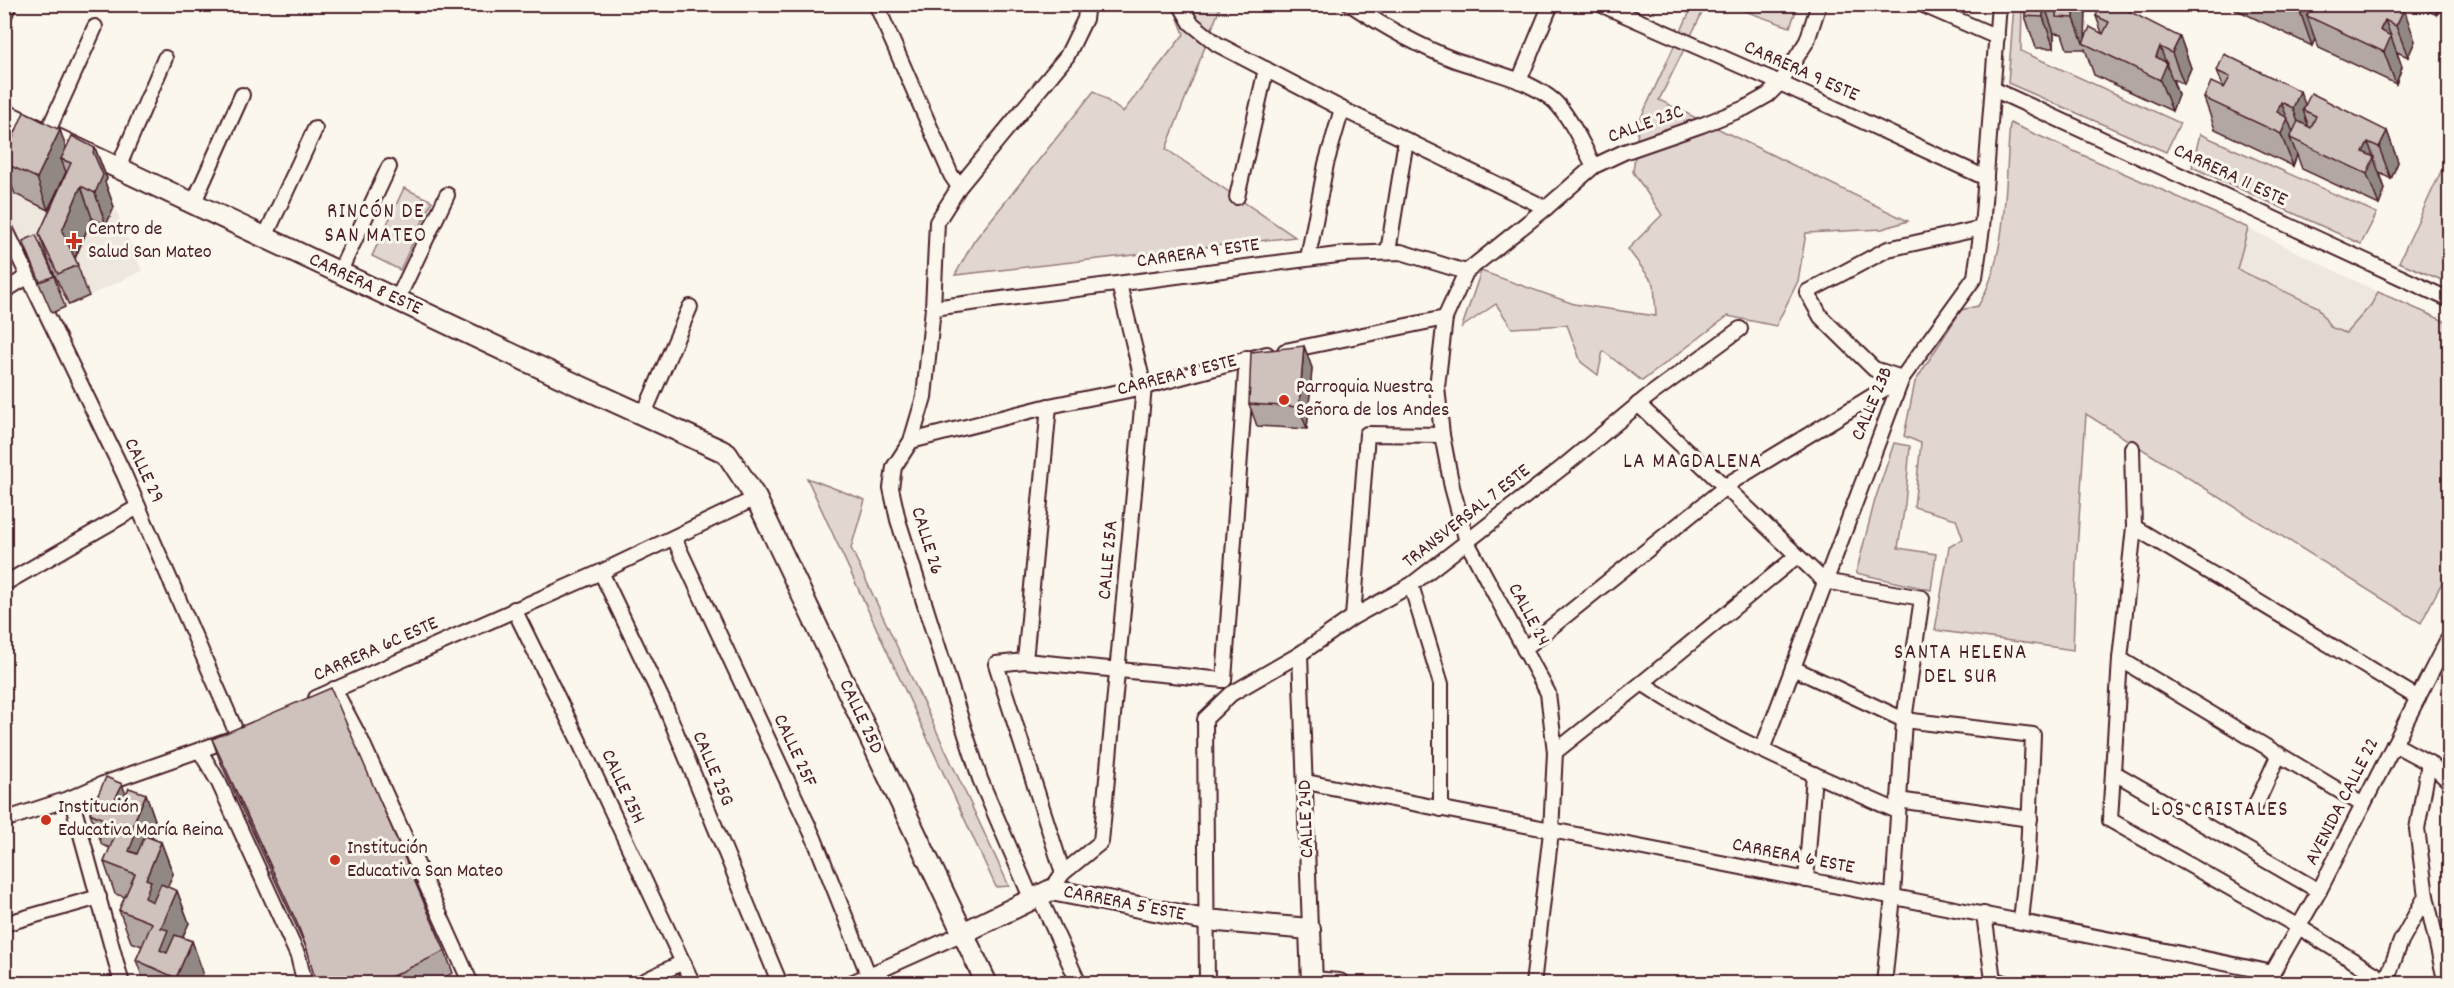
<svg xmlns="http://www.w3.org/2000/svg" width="2454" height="988" viewBox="0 0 2454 988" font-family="Dekko,sans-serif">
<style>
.built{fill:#eee7de}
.green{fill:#e2d7d0;stroke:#967b7e;stroke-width:1.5}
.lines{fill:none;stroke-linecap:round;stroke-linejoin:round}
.street-casing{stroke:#4a1f2b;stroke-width:18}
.secondary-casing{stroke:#4a1f2b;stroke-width:24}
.street{stroke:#fbf7ec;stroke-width:14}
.secondary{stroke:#fbf7ec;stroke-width:20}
.wall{fill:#b2a7a2;stroke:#4a1f2b;stroke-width:1.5}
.shaded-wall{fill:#918884;stroke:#4a1f2b;stroke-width:1.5}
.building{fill:#cfc2bc;stroke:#4a1f2b;stroke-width:1.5}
.poi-dot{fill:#c8321e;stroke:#fbf7ec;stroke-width:2}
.labels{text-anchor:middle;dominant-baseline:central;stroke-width:6;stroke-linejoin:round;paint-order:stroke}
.street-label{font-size:20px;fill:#4a1f2b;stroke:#fbf7ec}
.poi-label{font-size:20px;fill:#4a1f2b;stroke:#fbf7ec;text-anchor:start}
.neighbourhood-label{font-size:21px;letter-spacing:1.5px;fill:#4a1f2b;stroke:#fbf7ec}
</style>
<rect width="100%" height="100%" fill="#fbf7ec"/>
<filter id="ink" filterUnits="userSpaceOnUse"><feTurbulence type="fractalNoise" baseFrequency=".0167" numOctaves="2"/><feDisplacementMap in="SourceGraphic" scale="12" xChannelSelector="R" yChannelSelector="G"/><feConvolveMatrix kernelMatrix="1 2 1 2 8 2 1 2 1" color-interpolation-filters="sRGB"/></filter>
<g filter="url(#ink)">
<g class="built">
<polygon points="35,144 107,179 105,184 142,271 52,313 6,211"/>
<polygon points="2248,228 2378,292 2371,305 2345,334 2330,327 2318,307 2236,269"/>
</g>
<g class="green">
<polygon points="1173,5 1221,5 1166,149 1295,237 955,275 974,241 1094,91 1123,112 1184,34"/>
<polygon points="1693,5 1706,5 1659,100 1908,221 1882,229 1806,233 1798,281 1776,326 1728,316 1642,381 1603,351 1598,375 1581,362 1567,325 1512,328 1496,304 1462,327 1481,271 1574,304 1656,316 1654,284 1628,249 1662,215 1633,172 1639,122"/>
<polygon points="1728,5 1798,4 1798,5 1790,27"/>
<polygon points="2014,5 2022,5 2021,51 2180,123 2166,152 2008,83"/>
<path d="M2010,123L2248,228L2237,269L2318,307L2330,327L2346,333L2371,305L2378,292L2449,323V569L2421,623L2086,414L2076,565L2073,650L1935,630L1949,547L1963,539L1956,519L1914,507L1921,443L1904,436L1915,382L1961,310L1978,306C2008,257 2005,180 2010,123Z"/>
<polygon points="2200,134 2377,213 2361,244 2192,167"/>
<polygon points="2449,154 2449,283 2399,262"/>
<polygon points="404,188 432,201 400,270 372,256"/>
<polygon points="1894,443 1910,446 1905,504 1898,548 1936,554 1931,590 1856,573 1875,500"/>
<polygon points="807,478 865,500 851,548 1009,886 996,887"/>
</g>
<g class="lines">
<defs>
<g id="street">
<polyline points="876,4 951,175 959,187"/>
<polyline points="1180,4 1191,23 1217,44 1342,109 1546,208"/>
<path d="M1350,4C1383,26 1418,46 1455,60C1486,71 1522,77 1549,97C1567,109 1583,146 1594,166"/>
<polyline points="1600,4 1780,83 1986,178"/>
<polyline points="1921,4 1997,37"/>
<polyline points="4,16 9,4"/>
<polyline points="1519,81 1551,4"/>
<polyline points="1993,89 2450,300"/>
<polyline points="47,133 95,27"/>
<polyline points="118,168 165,58"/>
<polyline points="1237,197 1266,69"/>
<polyline points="194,202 242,95"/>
<polyline points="4,226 124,474 238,736"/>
<polyline points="265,237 315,129"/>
<polyline points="1388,252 1406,140"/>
<polyline points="1308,258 1326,164 1342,109"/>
<polyline points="339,273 389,167"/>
<polyline points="4,291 27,277"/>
<polyline points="397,300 447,195"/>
<polyline points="933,308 1345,254 1401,252 1466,272"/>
<polyline points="1285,351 1445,318"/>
<polyline points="1902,378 1874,369 1821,317 1807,292 1888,249 1982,228"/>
<polyline points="1638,404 1824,581 1922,598 1904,720 1893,896 1884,984"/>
<polyline points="643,416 690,307"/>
<polyline points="911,441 1049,406 1144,387 1267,354"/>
<polyline points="2132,448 2134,527 2120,659 2110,820 2299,927 2386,981"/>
<polyline points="2134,527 2418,698"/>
<polyline points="674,538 814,838 872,984"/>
<polyline points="601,572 666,708 780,984"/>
<polyline points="4,584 138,507"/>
<polyline points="1411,585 1441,684 1441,809"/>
<polyline points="514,609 578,739 693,984"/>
<polyline points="1353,617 1367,434 1442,435"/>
<polyline points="1524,649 1733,481 1902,378"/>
<polyline points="1300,654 1310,929"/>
<polyline points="2120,659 2363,805"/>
<polyline points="1025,661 1049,406"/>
<polyline points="1793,668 1904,720 2033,735 2028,854 2021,921"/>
<polyline points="1224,680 1247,358"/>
<path d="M1642,683C1722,736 1811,773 1897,811"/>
<polyline points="334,689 361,740 471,984"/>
<polyline points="316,698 601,572 756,498"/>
<polyline points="2394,744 2429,763 2450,782"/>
<polyline points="1762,750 1902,378 1975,277 1982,228 1999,4"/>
<polyline points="200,751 219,783 298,956 305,984"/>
<polyline points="1555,752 1642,683 1797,556"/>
<polyline points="2429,763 2417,829 2426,896 2446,984"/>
<polyline points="2113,772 2319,891"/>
<path d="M1306,782C1628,846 1951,906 2273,973"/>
<polyline points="71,798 122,984"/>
<polyline points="1898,800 2030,819"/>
<polyline points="2255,807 2279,754"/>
<polyline points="4,820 71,798 103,784 231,739"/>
<polyline points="1063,873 996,664 1025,661 1224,680"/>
<polyline points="1806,880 1814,774"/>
<polyline points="1051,890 1063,873 1101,842 1144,387 1119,284"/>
<polyline points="1039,896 1079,984"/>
<polyline points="1032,900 980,779 898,520 891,488 894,467 911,441 924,397 933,308 937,222 959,187 1067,56 1085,19 1087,4"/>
<polyline points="1984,914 1993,980 2009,984"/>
<polyline points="4,924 99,897"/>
<polyline points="638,984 683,962"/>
<polyline points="849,984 963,933"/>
<polyline points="1207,984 1205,719 1231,694 1300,654 1353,617 1411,585 1563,467 1646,398 1740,329"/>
<polyline points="1533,984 1551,832 1555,752 1548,693 1467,542 1452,487 1442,435 1437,387 1445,318 1466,272 1546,208 1594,166 1624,152 1702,125 1745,108 1768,95 1780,83 1807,41 1819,4"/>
<polyline points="2266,984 2319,891 2450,635"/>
<polyline points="2385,984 2401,941 2426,896"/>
</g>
<g id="secondary">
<polyline points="4,114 571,382 720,450 727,454 756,498 987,984"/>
<polyline points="963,933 1051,890 1206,920 1310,929 1312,984"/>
<polyline points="1312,982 1339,984"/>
</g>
</defs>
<use href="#street" class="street-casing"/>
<use href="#secondary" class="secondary-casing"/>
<use href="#street" class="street"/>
<use href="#secondary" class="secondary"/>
</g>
<g class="wall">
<polygon points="2025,4 2086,4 2085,38 2102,33 2096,16 2180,37 2191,68 2184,84 2173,79 2178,95 2172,111 2094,75 2085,49 2067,49 2062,34 2054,33 2054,48 2036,48 2025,16"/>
<polygon points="2233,4 2394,4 2415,41 2408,57 2397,52 2402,67 2396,84 2319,48 2315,39 2312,46 2235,9"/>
<polygon points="2414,4 2445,4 2443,11 2440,10 2437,15"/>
<polygon points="2217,71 2305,105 2387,131 2398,162 2391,179 2380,173 2385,189 2379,205 2302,169 2297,155 2293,166 2215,129 2204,98 2223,87"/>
<polygon points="60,130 66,149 95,148 107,179 105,182 114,207 106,225 92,218 75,259 89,296 69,305 50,265 39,234 67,173 66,172 48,210 15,194 4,166 4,159"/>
<polygon points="23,241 54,276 65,307 52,313 34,272"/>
<polygon points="1304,346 1312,368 1307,429 1257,426 1249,404"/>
<polygon points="212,739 445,951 453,973 431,984 316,984 309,955 305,945 220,761"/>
<polygon points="126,794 146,794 157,826 152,838 161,842 173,874 167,887 177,891 189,923 182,937 192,941 203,973 198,984 145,984 136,960 142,946 131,942 119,910 125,897 115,894 104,862 110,848 102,845 90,813"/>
</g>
<g class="shaded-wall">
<polygon points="2043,4 2044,4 2054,33 2054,48 2043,17"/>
<polygon points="2074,4 2086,4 2085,44 2083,43 2074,18"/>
<polygon points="2301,4 2310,4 2316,20 2307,16 2315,39 2312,46 2301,14"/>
<polygon points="2434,4 2438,4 2440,10 2437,15"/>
<polygon points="2440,4 2445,4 2443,11"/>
<polygon points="2404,9 2415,41 2408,57 2396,26"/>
<polygon points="2385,20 2402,67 2396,84 2384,52 2380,30"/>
<polygon points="2180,37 2191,68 2184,84 2172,53"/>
<polygon points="2160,47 2178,95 2172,111 2160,80 2156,57"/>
<polygon points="2300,91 2308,112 2303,110 2309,128 2304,139 2293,108"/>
<polygon points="2281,102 2296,140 2290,138 2297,155 2293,166 2281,134 2277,112"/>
<polygon points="60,130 71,162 61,159 66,172 48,210 37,178"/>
<polygon points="2387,131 2398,162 2391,179 2379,147"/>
<polygon points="2368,142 2385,189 2379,205 2367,174 2363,152"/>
<polygon points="95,148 107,179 105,182 114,207 106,225 95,193 93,152"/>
<polygon points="81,186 92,218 73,262 62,231"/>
<polygon points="1304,346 1312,368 1307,429 1299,407"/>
<polygon points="122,784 134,815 114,802"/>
<polygon points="146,794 157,826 144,856 129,851 130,831"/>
<polygon points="161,842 173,874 160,904 163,913 145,898 146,879"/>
<polygon points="177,891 189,923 176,952 173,976 160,950 161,928"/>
<polygon points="192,941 203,973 198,984 178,984 176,978"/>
</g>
<g class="building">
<polygon points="2025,4 2043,4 2043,17 2025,16"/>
<polygon points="2056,4 2074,4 2074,18 2056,17"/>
<polygon points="2101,4 2115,4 2180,37 2172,53 2160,47 2156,57 2167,63 2160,80 2083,43 2090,27 2103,34 2109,22 2096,16"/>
<polygon points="2280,4 2305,4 2301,14"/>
<polygon points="2313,4 2324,4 2328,6 2329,4 2394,4 2404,9 2396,26 2385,20 2380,30 2391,36 2384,52 2307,16"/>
<polygon points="2224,54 2300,91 2293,108 2281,102 2277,112 2288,118 2281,134 2204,98 2211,82 2224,88 2230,77 2217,71"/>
<polygon points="2311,93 2387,131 2379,147 2368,142 2363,152 2374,157 2367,174 2290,138 2298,121 2311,128 2316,116 2303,110"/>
<polygon points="24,112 60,130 37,178 4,163 4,159"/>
<polygon points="72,136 95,148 93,152 103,175 95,193 81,186 62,231 78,265 58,274 39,234 71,163 61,159"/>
<polygon points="36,235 54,276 40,282 23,241"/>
<polygon points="1304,346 1299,407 1249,404 1251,352"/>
<polygon points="331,688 445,951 376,984 316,984 308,952 297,923 212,739"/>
<polygon points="106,777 122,784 114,802 118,804 121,805 129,788 146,794 130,831 136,833 129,851 137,854 145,836 161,842 146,879 151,881 145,898 153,902 161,884 177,891 161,928 168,930 160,950 167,953 175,935 192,941 176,978 136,960 152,923 119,910 135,874 104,862 119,826 90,813"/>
</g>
</g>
<g class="poi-dot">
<path d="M71 232h6v6h6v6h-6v6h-6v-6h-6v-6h6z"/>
<circle cx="1284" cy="400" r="6"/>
<circle cx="46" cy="820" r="6"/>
<circle cx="335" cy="860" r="6"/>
</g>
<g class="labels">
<g class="street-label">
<text transform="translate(1801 72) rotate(24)">CARRERA 9 ESTE</text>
<text transform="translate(1646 125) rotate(-20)">CALLE 23C</text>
<text transform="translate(2230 176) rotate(25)">CARRERA 11 ESTE</text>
<text transform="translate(1198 254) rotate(-8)">CARRERA 9 ESTE</text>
<text transform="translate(365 285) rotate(25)">CARRERA 8 ESTE</text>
<text transform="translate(1177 376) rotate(-14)">CARRERA 8 ESTE</text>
<text transform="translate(1873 404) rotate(-67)">CALLE 23B</text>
<text transform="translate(143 471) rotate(65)">CALLE 29</text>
<text transform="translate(1467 517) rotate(-38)">TRANSVERSAL 7 ESTE</text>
<text transform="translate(926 541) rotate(73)">CALLE 26</text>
<text transform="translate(1109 560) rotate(-85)">CALLE 25A</text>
<text transform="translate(1528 615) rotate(62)">CALLE 24</text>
<text transform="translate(376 650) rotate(-24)">CARRERA 6C ESTE</text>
<text transform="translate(860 717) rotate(65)">CALLE 25D</text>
<text transform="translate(794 751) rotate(65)">CALLE 25F</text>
<text transform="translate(712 769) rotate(67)">CALLE 25G</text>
<text transform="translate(622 787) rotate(65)">CALLE 25H</text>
<text transform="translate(2343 802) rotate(-63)">AVENIDA CALLE 22</text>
<text transform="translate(1307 819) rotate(-92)">CALLE 24D</text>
<text transform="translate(1793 857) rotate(11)">CARRERA 6 ESTE</text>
<text transform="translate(1124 904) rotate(11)">CARRERA 5 ESTE</text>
</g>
<g class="poi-label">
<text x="88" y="230">Centro de<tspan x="88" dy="23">Salud San Mateo</tspan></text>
<text x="1296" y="388">Parroquia Nuestra<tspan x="1296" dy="23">Señora de los Andes</tspan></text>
<text x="58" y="808">Institución<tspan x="58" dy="23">Educativa María Reina</tspan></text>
<text x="347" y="849">Institución<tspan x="347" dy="23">Educativa San Mateo</tspan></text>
</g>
<g class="neighbourhood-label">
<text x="376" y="213">RINCÓN DE<tspan x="376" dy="24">SAN MATEO</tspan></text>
<text x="1693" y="463">LA MAGDALENA</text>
<text x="1961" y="654">SANTA HELENA<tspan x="1961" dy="24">DEL SUR</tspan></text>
<text x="2220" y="811">LOS CRISTALES</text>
</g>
</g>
<rect width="2454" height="988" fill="none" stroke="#fbf7ec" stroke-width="24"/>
<rect x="12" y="12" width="2430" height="964" fill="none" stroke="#4a1f2b" stroke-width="2" filter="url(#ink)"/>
</svg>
